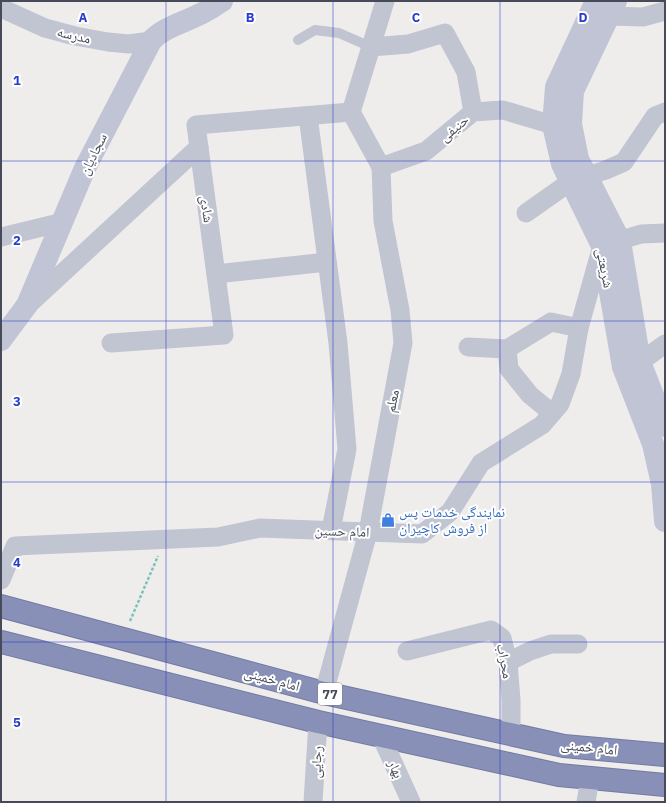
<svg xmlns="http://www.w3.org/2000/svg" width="666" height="803" viewBox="0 0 666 803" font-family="'IBM Plex Sans','Noto Naskh Arabic',sans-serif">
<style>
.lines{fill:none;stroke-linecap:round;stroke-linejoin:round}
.highway-casing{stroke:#737ba3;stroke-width:24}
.path{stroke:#79c4b7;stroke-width:2.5;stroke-dasharray:3 2;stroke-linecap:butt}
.lane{stroke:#c1c4d1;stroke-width:10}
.street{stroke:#c1c4d1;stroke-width:19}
.secondary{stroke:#c1c4d4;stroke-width:22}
.highway{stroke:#8890b7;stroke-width:22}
.grid{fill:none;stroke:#283ccd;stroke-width:1;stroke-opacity:0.55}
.labels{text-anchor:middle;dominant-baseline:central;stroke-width:4;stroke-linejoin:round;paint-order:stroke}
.shield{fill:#fff;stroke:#7e808a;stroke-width:1}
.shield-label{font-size:13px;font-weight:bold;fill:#474a58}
.street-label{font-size:14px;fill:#474a58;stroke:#fff}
.shop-label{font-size:14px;fill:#366cbe;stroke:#fff;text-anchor:start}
.grid-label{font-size:13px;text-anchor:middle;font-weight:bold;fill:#283ccd;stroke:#fff;stroke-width:4;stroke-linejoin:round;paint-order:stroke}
</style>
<rect width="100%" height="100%" fill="#efedec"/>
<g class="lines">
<defs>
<g id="highway">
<polyline points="1,606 324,693 564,746 665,755"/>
<polyline points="1,642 318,722 559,775 665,785"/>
</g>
</defs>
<use href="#highway" class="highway-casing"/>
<polyline class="path" points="130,621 158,556"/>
<polyline class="lane" points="298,40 315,30 339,33 371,47"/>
<g class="street">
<polyline points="1,8 45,28 75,36 108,42 129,44 151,41"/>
<polyline points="609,16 643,17 665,11"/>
<polyline points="371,47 408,44 445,33 466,72 473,112"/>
<polyline points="351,112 385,1"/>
<polyline points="308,116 338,343 347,449 331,530"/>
<polyline points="381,167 426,151 473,112 503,110 553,125"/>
<polyline points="587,176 606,170 624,162 655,116 665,112"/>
<polyline points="526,213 570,182"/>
<polyline points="1,237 63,222"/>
<polyline points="216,274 327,262"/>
<polyline points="28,305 199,147"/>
<polyline points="111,343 224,335 196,125 351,112"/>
<polyline points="468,347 507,349 551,322 579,328"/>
<polyline points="507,349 509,369 530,395 552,413"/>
<polyline points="640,362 665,344"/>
<polyline points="1,580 15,546 218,537 260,528 422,534 450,512 481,463 542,425 560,404 571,374 579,328 602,246 641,234 665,233"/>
<polyline points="407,651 491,630 502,638 508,662 511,700 511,734"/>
<polyline points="508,662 530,651 551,644 578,644"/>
<polyline points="324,693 368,532 403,343 400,310 383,221 381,167 351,112"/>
<polyline points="381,736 411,802"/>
<polyline points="313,802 318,722"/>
<polyline points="586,802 590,778"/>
</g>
<g class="secondary">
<polyline points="596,1 556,87 553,125 562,164 602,246 623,367 653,444 662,484 665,521"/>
<polyline points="616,1 573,91 571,124 578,159 620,241 640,362 665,426"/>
<path d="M1,340L27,305L85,168L151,41C165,26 187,22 206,11C212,8 217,4 222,1"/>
</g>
<use href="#highway" class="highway"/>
</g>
<path class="grid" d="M166,1V802M333,1V802M500,1V802M1,161H665M1,321H665M1,482H665M1,642H665"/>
<defs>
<symbol id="shop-bare" viewBox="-9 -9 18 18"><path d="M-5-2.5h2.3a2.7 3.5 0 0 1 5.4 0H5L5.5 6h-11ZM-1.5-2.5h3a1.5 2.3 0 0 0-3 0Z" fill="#3f7fe0" stroke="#fff" stroke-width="2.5" paint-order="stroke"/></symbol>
</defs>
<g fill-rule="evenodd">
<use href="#shop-bare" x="378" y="510" width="20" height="20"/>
</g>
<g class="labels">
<rect class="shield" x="318" y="683" width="24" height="22" rx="3"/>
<g class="shield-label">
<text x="330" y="694">77</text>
</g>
<g class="street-label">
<text transform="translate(74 35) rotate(13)">مدرسه</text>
<text transform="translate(454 128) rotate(-40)">حنیفی</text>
<text transform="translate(93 154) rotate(-64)">سجادیان</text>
<text transform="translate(207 209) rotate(82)">شادی</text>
<text transform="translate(605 268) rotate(79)">شریعتی</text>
<text transform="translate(392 401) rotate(-79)">معلم</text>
<text transform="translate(342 531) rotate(2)">امام حسین</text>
<text transform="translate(505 661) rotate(79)">محراب</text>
<text transform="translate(272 679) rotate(15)">امام خمینی</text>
<text transform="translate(589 747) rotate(6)">امام خمینی</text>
<text transform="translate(316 762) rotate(-87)">رجایی</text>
<text transform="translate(396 769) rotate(66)">بهار</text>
</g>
<g class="shop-label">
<text x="399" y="512">نمایندگی خدمات پس<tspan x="399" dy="16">از فروش کاچیران</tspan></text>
</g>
</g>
<g class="grid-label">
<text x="83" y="22">A</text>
<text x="250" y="22">B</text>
<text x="416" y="22">C</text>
<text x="583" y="22">D</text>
<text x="17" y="85">1</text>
<text x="17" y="245">2</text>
<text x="17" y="406">3</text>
<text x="17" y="567">4</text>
<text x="17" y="727">5</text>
</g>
<rect width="666" height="803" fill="none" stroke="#474a58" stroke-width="4"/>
</svg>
